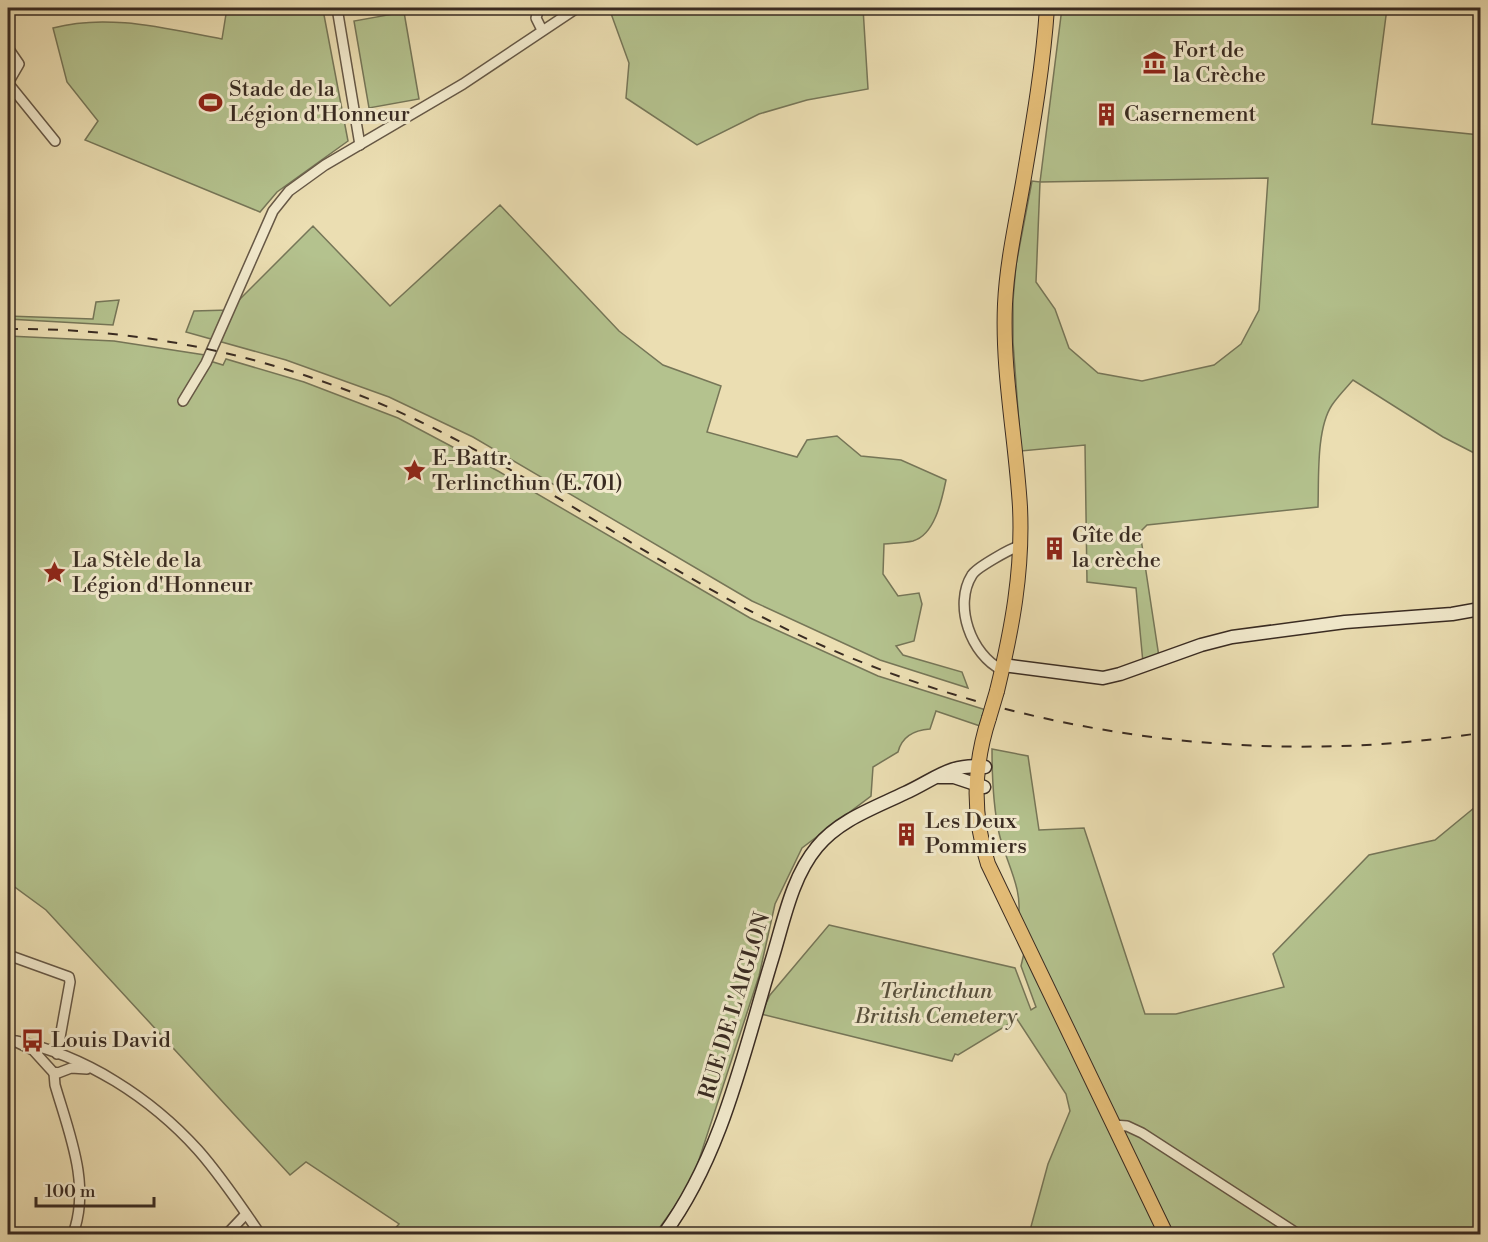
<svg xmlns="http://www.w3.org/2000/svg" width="1488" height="1242" viewBox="0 0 1488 1242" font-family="'Libre Bodoni',serif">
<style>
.green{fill:#b4c28e;stroke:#767658;stroke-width:1.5;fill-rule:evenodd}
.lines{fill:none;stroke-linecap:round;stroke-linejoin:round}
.street-casing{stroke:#665846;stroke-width:12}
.secondary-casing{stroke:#392b22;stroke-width:15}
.primary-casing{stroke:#392b22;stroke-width:16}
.street{stroke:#f2eacd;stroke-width:9}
.secondary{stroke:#f2eacd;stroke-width:12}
.primary{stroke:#e6bf79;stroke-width:14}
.rail{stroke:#392b22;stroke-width:2;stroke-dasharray:10 10;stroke-linecap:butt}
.primary-bridge-casing{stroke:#392b22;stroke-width:16;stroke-linecap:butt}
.primary-bridge{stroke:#e6bf79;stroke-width:14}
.labels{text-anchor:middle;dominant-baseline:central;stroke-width:6;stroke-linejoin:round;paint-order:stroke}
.poi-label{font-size:22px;fill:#392b22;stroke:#f2eacd;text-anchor:start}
.park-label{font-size:22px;font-style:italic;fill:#58513d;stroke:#f2eacd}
.street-label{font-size:22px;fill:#392b22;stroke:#f2eacd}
</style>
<rect width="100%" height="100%" fill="#ebdeb2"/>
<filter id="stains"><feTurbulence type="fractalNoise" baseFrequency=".00333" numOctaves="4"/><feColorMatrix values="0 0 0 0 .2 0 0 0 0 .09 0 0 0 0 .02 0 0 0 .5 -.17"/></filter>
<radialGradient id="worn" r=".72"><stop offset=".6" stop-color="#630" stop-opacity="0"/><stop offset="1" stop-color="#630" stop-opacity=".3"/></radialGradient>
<g class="green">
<path d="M227,8H315L324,15L348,141L277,192L260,212L85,140L98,121L67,82L53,28C108,13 167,29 222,39Z"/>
<polygon points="609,8 863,8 868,89 807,100 759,114 697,145 626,98 629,63"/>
<path d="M1062,8H1387L1372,124L1480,135V456L1443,437L1353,380C1346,388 1338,396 1332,405C1316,429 1319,479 1318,507L1147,525L1140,532L1159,657L1143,663L1136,588L1087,582L1085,445L1021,451L1013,342V300L1016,265L1032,181L1040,182ZM1268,178L1259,310L1241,344L1214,365L1142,381L1098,373L1069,348L1055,309L1036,282L1040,182Z"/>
<polygon points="404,12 419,99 369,108 354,21"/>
<path d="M500,205L619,331L663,365L721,386L707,432L797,457L807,440L837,436L861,456L901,460L946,480C942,499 935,535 913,541C904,543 893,543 884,544L883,574L898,596L919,593L922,604L914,641L896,646L903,655L962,672L968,688L880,660L752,601L473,437L389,397L286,360L186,332L194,311L229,310L313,226L390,306Z"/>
<polygon points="119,300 113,325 8,319 8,316 93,319 96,302"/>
<path d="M8,336L114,341L205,355L210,361L223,365L226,359L304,382L398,418L498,471L750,618L878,676L986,710L980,726L936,711L930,729C915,730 902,736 898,752L873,767L871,796L802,848L775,904L759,976L695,1172L678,1202L655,1234H390L399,1224L306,1162L290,1175L46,910L8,882Z"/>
<path d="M992,749L1028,756L1039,830L1084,828L1145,1014H1176L1284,987L1273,954L1369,855L1435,840L1480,803V1234H1174L1018,918C1024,890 1005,860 999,833C993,805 992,778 992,749Z"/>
<polygon points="829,925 1015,968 1031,1010 1036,1007 1021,966 1024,953 1159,1234 1029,1234 1048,1164 1070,1111 1066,1094 1017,1019 958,1055 955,1054 952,1061 761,1014 770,995"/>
</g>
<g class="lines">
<defs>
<g id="street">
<polyline points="337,8 360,145"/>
<polyline points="539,8 536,18 542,30"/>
<polyline points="8,48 19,64 8,83"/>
<polyline points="8,83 55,141"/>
<polyline points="183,401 206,363 273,211 289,191 325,165 463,84 577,8"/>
<path d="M1002,670C971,655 953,605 972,575C976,568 1011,548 1020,546"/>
<polyline points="8,955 69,977 70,982 57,1054"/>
<polyline points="8,1038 33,1050 53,1072 58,1073 71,1068 87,1069"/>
<path d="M16,1041C85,1055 151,1098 198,1150C221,1176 241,1206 260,1234"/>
<path d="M54,1073L55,1085C69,1133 91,1185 73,1234"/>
<polyline points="1113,1125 1127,1126 1142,1133 1298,1234"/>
<polyline points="227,1234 246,1214"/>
</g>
<g id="secondary">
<polyline points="1003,665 1103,678 1120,674 1201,645 1232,637 1345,622 1452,614 1480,609"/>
<polyline points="939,777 954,777 984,787"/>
<path d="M664,1234C723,1154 744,1050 773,956C784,920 792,877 817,847C839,820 874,808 905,793C934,780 951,762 985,767"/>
</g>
<g id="primary">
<path d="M997,691C1012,629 1023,571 1020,507C1016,439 1002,372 1005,304C1007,263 1016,223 1023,183C1033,124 1043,67 1047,8"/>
<path d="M989,718C973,767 972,815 988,864L1166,1234"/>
</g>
</defs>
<use href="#street" class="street-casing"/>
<use href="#secondary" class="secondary-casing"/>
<use href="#primary" class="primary-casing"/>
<use href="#street" class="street"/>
<use href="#secondary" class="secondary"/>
<use href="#primary" class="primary"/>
<path class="rail" d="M8,329C168,327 326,369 466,445C572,502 670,572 778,625C993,731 1244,770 1480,733"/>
<defs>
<polyline id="primary-bridge" points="989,718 997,691"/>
</defs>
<use href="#primary-bridge" class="primary-bridge-casing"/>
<use href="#primary-bridge" class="primary-bridge"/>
</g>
<defs>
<symbol id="museum-bare" viewBox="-9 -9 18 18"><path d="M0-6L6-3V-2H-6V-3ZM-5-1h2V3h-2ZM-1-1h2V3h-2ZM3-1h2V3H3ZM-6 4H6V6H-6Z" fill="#8f2418" stroke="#f2eacd" stroke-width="2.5" paint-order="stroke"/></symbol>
<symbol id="stadium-bare" viewBox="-9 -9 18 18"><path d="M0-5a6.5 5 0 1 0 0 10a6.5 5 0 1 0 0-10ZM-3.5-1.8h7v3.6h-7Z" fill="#8f2418" stroke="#f2eacd" stroke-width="2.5" paint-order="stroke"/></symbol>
<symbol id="building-bare" viewBox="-9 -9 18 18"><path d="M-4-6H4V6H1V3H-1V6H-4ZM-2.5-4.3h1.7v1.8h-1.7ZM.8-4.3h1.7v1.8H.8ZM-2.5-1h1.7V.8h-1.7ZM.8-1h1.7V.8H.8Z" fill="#8f2418" stroke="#f2eacd" stroke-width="2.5" paint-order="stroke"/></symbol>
<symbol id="sight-bare" viewBox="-9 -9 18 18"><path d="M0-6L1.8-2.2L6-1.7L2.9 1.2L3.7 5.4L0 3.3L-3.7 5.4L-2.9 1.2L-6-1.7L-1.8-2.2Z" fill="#8f2418" stroke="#f2eacd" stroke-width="2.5" paint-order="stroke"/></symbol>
<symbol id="bus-bare" viewBox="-9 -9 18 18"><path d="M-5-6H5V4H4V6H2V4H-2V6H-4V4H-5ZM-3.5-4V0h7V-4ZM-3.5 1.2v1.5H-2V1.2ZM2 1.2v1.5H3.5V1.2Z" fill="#8f2418" stroke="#f2eacd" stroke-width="2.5" paint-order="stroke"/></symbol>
</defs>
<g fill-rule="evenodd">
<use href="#museum-bare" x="1138" y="46" width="33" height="33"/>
<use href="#stadium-bare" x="194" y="86" width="33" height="33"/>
<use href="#building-bare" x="1090" y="98" width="33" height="33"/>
<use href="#sight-bare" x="398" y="454" width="33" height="33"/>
<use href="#building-bare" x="1038" y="532" width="33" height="33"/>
<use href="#sight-bare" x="38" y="556" width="33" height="33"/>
<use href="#building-bare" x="890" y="818" width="33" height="33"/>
<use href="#bus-bare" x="16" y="1024" width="33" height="33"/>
</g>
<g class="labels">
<g class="poi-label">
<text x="1173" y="50">Fort de<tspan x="1173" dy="25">la Crèche</tspan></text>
<text x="229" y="89">Stade de la<tspan x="229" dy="25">Légion d'Honneur</tspan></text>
<text x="1124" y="114">Casernement</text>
<text x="432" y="458">E-Battr.<tspan x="432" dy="25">Terlincthun (E.701)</tspan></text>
<text x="1072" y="535">Gîte de<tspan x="1072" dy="25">la crèche</tspan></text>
<text x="72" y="560">La Stèle de la<tspan x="72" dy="25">Légion d'Honneur</tspan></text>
<text x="925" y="821">Les Deux<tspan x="925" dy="25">Pommiers</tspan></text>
<text x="51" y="1040">Louis David</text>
</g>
<g class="park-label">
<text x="936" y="991">Terlincthun<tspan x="936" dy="25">British Cemetery</tspan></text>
</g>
<g class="street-label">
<text transform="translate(735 1006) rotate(-73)">RUE DE L'AIGLON</text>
</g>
</g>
<rect width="1488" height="1242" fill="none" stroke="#ebdeb2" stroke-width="30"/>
<rect x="9" y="9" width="1470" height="1224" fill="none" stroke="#392b22" stroke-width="3"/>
<rect x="15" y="15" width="1458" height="1212" fill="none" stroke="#392b22" stroke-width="1.5"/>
<path d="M36 1197v9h118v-9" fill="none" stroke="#392b22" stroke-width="3"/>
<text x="45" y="1197" font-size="18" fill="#392b22" stroke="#f2eacd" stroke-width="4.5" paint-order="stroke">100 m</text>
<rect width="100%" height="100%" filter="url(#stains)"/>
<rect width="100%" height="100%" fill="url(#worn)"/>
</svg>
